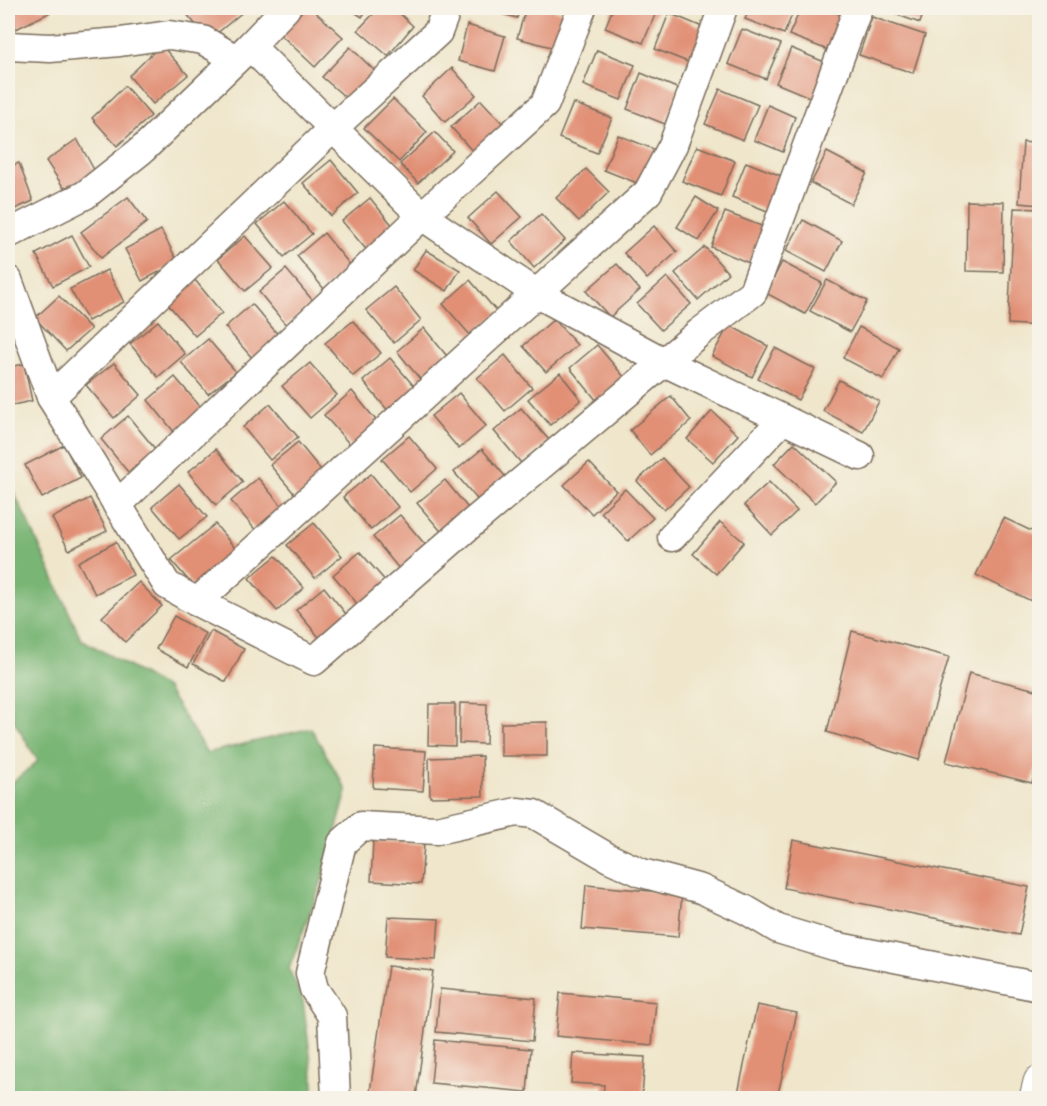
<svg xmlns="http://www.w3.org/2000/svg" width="1047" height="1106" viewBox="0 0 1047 1106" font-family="Caveat,sans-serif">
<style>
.forest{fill:#79b574;stroke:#5a7049;stroke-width:1.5}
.building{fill:#e19076}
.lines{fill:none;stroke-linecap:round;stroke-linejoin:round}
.street-casing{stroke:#7a6c5b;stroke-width:31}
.secondary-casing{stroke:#7a6c5b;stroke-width:35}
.street{stroke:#fff;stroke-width:28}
.secondary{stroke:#fff;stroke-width:33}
</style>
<rect width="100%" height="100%" fill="#f7f3e8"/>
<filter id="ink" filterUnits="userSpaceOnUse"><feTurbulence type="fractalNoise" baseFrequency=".0167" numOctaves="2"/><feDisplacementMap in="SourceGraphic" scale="12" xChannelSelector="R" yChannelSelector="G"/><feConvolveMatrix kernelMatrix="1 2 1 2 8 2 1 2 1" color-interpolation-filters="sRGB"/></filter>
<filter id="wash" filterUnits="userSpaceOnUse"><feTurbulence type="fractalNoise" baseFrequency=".008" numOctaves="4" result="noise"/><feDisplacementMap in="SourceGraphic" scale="24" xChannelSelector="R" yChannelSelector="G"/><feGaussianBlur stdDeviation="1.35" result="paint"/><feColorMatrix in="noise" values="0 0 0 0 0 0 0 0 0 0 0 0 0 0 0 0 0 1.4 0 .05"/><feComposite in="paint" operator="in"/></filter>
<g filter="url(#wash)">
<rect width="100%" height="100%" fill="#efe6cb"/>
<polygon class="forest" points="8,481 33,532 81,639 166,688 207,753 311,728 347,791 323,878 289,969 303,1001 314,1084 310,1098 8,1098 8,786 38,761 8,711"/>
<g id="blocks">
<g class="building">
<polygon points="8,8 49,8 51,12 16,29 8,12"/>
<polygon points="190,8 243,8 245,10 209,40 185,12"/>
<polygon points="305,8 311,8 343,37 315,67 280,34"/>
<polygon points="348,8 368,8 362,17"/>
<polygon points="379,8 394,8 413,26 388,56 358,30"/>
<polygon points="479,8 520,8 517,18"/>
<polygon points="526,8 547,8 564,12 555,48 517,38"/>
<polygon points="613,8 658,8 643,43 605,28"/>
<polygon points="750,8 795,8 784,34 745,19"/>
<polygon points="801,8 823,8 842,15 828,50 789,35"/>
<polygon points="878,8 925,8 920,23"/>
<polygon points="669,13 707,29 693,64 655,49"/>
<polygon points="872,17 925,35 913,73 859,55"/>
<polygon points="467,25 505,36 495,71 458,61"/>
<polygon points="742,29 781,44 766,79 728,64"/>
<polygon points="161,45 188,75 153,104 129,76"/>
<polygon points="350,47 377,73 352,103 322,77"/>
<polygon points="791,48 829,64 814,99 776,83"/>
<polygon points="597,50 635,65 621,100 583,85"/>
<polygon points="452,68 476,95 445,122 422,96"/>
<polygon points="641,73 679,89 665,124 627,109"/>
<polygon points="125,86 151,116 117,146 92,118"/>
<polygon points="720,89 758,105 743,140 705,124"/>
<polygon points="393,99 427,132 399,162 364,128"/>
<polygon points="481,100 505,126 474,153 451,127"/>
<polygon points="573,103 612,118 597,153 559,138"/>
<polygon points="768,105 795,117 783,152 754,140"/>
<polygon points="435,132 453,151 418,183 400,164"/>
<polygon points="618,135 656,150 642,185 604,170"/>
<polygon points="77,139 97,175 64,188 46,161"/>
<polygon points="1023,142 1040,144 1040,205 1019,203"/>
<polygon points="697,146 735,161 721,196 682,181"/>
<polygon points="827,152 867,173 851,204 811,183"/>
<polygon points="331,160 358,193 331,216 303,183"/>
<polygon points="746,162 784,177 770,212 732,197"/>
<polygon points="19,163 33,201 8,212 8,167"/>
<polygon points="586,169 609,192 579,221 556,198"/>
<polygon points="498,191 522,217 491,244 468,218"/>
<polygon points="128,197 147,222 101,258 81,232"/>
<polygon points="696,197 718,211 699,241 677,227"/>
<polygon points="370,198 397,231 370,254 342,221"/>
<polygon points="284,201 312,234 284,257 257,224"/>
<polygon points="967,201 1004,202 1003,272 966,271"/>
<polygon points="1014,208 1040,209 1040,326 1008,324"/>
<polygon points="725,212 764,227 749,263 711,247"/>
<polygon points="541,214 565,240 534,268 511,241"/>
<polygon points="803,220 842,241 826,272 786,251"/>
<polygon points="654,226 677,252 647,279 624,253"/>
<polygon points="161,230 178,262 142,281 125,249"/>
<polygon points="324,233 351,266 324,289 297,256"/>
<polygon points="72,235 89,267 53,286 36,254"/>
<polygon points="245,236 273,268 245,291 218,259"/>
<polygon points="705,247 728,273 698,300 675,273"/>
<polygon points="426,250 460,270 447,291 413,270"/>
<polygon points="782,262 822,283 805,314 766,293"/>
<polygon points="617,264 640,290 610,317 586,291"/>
<polygon points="286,269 314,302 286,325 259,292"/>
<polygon points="107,270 124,302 88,321 70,289"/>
<polygon points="667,277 691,304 661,330 637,304"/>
<polygon points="195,280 222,313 195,336 167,303"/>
<polygon points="470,280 498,313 471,336 443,304"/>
<polygon points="827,280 867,301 850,332 810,311"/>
<polygon points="394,287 421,320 394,343 366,310"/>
<polygon points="59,296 91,329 66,351 35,318"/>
<polygon points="252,304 280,337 253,359 225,327"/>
<polygon points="554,319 577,345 546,372 523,346"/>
<polygon points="158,321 185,354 158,377 130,344"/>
<polygon points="353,321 381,353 353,376 325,343"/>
<polygon points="729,325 768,346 752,377 712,356"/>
<polygon points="859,327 899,348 883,379 843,358"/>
<polygon points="424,328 451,361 424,384 397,351"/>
<polygon points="208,339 236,372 208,394 181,362"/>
<polygon points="597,345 625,378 597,401 570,368"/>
<polygon points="775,348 815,369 798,400 758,379"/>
<polygon points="505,355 532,388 505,411 477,378"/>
<polygon points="390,358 418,391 390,413 363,381"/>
<polygon points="114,363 141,395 114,418 86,385"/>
<polygon points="310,363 337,395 310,418 282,386"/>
<polygon points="24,364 32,401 8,406 8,367"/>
<polygon points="560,373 581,400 550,425 528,399"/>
<polygon points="175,377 203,410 175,433 148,400"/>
<polygon points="839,380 879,401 863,432 823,411"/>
<polygon points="352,391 379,424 352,447 324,415"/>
<polygon points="459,393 486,426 459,449 431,416"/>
<polygon points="671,396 691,421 650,455 630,430"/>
<polygon points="270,404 298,437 270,460 243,427"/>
<polygon points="521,408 549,440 521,463 494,431"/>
<polygon points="712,411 738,435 713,462 687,439"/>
<polygon points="128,416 156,450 128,472 101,439"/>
<polygon points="409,436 437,469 410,492 382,459"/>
<polygon points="298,442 325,475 298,498 270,465"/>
<polygon points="794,443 836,482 815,503 774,464"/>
<polygon points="64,445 81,478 42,498 25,465"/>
<polygon points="216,449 243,482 216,505 188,472"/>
<polygon points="482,449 510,482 482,505 454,472"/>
<polygon points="662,458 689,487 664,510 637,481"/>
<polygon points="589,462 616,491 592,514 564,485"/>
<polygon points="371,474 398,507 371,530 343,497"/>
<polygon points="258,478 286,511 258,533 231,501"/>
<polygon points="445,480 472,513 445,536 417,503"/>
<polygon points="769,482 797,511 772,535 744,505"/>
<polygon points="179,484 207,517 179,539 152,507"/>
<polygon points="625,489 653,518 628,541 601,512"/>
<polygon points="90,498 107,531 69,550 52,518"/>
<polygon points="400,515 428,548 400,570 373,537"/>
<polygon points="1004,518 1040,535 1040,605 976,575"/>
<polygon points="720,522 744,542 716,574 693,554"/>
<polygon points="314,523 342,556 315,578 287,545"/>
<polygon points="215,524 239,553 195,588 171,560"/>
<polygon points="116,542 133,575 95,594 78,562"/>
<polygon points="360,552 388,584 360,607 333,575"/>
<polygon points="276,556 304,588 277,611 249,578"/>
<polygon points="139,582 162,606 125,642 102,617"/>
<polygon points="324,587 351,620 324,643 296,610"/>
<polygon points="174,616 206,634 188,667 156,649"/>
<polygon points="211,631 244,649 226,682 193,664"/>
<polygon points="852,631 949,657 919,760 827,732"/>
<polygon points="969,673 1040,691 1040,755 1032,783 946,762"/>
<polygon points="460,703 487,704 486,744 459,743"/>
<polygon points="429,704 455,704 455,746 428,745"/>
<polygon points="547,722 547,756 501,756 501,723"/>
<polygon points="375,748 426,751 423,791 373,788"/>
<polygon points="482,756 483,796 430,797 429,758"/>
<polygon points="793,840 1029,887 1019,935 784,888"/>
<polygon points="373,841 424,844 421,884 371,881"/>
<polygon points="586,885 682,894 678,937 582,929"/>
<polygon points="388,917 439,919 436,960 385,957"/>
<polygon points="388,966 433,971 416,1097 370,1092"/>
<polygon points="440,989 536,998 532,1041 436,1032"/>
<polygon points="560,993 656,1002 652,1045 556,1036"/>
<polygon points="757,1005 797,1013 777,1098 737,1098"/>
<polygon points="435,1040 531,1049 527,1092 431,1083"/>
<polygon points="573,1053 645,1057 642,1098 603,1098 604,1085 571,1083"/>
</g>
</g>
</g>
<g filter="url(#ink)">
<use href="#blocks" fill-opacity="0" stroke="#7a6c5b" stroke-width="1.5"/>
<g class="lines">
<defs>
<g id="street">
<polyline points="8,46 50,48 120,42 169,35 203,40 227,54 234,61"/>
<polyline points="250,46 422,216 536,293 664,362 860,456"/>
<polyline points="8,234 85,195 143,149 250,46 286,8"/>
<polyline points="8,280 51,397 167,585 197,602 314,661 472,523 664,362 699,333 753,292 858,8"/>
<polyline points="51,397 332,129 438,32 447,8"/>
<polyline points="117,505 422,216 545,104 582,8"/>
<polyline points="672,537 783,419"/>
<polyline points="197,602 648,192 673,145 723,8"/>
<polyline points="336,1098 332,1016 314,989 310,973 342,843 361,826 437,830 517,812 534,814 609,858 642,873 701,889 746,910 778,929 834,946 1040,987"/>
</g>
<polyline id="secondary" points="1036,1098 1040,1082"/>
</defs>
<use href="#street" class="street-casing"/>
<use href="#secondary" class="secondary-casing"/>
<use href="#street" class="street"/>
<use href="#secondary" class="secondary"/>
</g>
</g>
<rect width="1047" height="1106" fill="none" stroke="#f7f3e8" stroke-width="30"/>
</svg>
